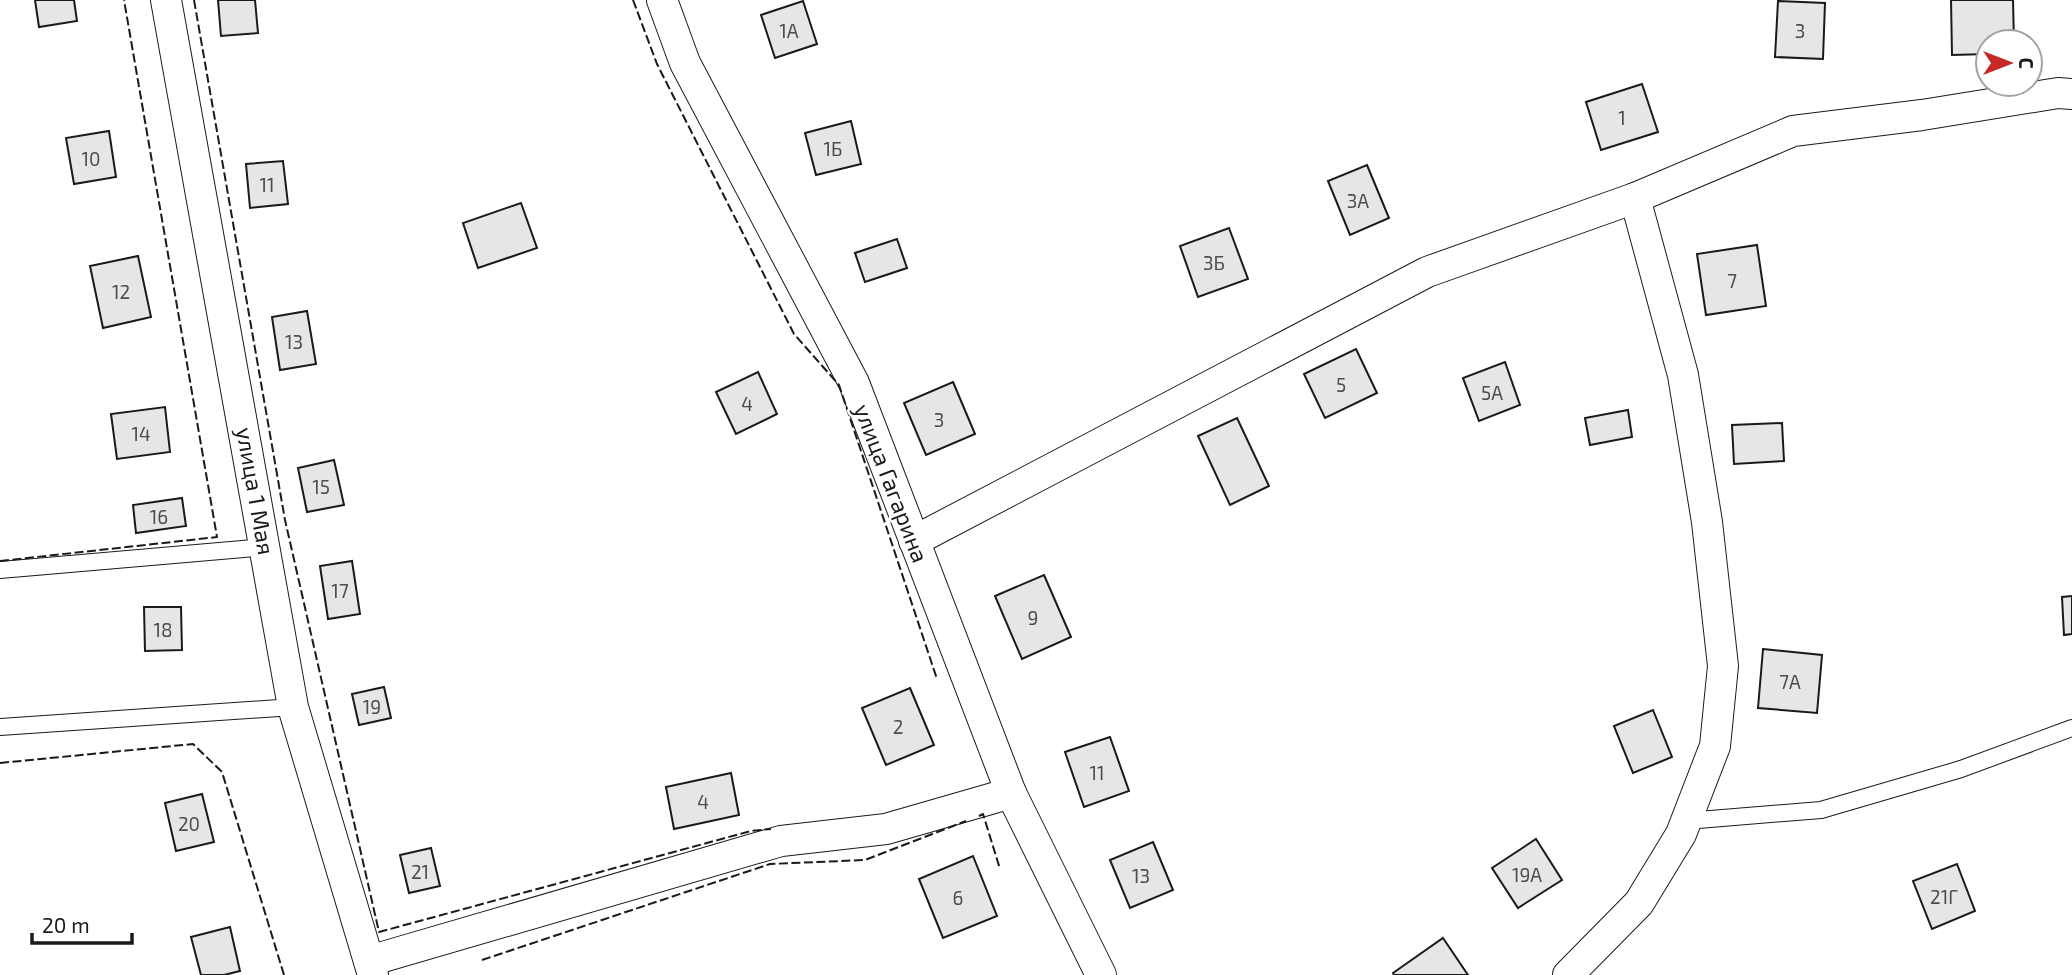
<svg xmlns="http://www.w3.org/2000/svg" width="2072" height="975" viewBox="0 0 2072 975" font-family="'Exo 2',sans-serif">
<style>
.building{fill:#e6e6e6;stroke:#1a1a1a;stroke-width:2}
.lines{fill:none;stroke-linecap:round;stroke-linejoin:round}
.service-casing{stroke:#1a1a1a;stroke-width:18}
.minor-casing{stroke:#1a1a1a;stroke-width:32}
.service{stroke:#fff;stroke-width:16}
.minor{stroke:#fff;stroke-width:30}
.fence{stroke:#1a1a1a;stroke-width:2;stroke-dasharray:9 3.5;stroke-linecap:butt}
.labels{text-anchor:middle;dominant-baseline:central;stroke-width:5;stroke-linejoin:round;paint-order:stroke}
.number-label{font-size:19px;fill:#4d4d4d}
.street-label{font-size:23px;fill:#1a1a1a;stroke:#fff}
</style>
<rect width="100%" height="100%" fill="#fff"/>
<g class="building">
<polygon points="35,0 74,0 77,21 39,27"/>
<polygon points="218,0 255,0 258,33 221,36"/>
<polygon points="1951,0 2013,0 2014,42 1988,42 1988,54 1952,55"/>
<polygon points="803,1 817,44 775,58 761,15"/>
<polygon points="1778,1 1825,3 1823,59 1775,57"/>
<polygon points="1642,84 1658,132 1601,150 1586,102"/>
<polygon points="851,121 861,164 816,175 805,133"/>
<polygon points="109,131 116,177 74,184 66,138"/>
<polygon points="283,161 288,204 250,208 246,164"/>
<polygon points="1367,165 1389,218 1350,235 1328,181"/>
<polygon points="521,203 537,248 478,268 463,223"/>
<polygon points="1229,228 1248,279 1198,297 1180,246"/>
<polygon points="897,239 907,268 865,282 855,253"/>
<polygon points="1757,245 1766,306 1706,315 1697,254"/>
<polygon points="138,256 151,317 103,328 90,266"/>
<polygon points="307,311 316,364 280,370 272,317"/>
<polygon points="1356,349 1377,393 1325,418 1304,374"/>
<polygon points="1505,362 1520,405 1479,421 1463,378"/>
<polygon points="758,372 777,414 736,434 716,392"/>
<polygon points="953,382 975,434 926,455 904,403"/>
<polygon points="165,407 170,452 117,459 111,414"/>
<polygon points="1628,410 1632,437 1590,445 1585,418"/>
<polygon points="1237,418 1269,486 1230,505 1198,436"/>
<polygon points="1782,423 1784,461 1734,464 1732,425"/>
<polygon points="334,460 344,505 307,512 298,468"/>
<polygon points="182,498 186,526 136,533 133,505"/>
<polygon points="352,561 360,614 328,619 320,566"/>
<polygon points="1044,575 1071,637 1022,659 995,596"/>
<polygon points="2072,596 2072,634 2064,635 2062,597"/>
<polygon points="144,607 181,607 182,650 145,651"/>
<polygon points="1763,649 1822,655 1817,713 1758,708"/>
<polygon points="384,687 391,718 359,725 352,694"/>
<polygon points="910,688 934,745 886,765 862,708"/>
<polygon points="1653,710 1672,757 1633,773 1614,726"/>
<polygon points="1110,737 1129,791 1084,807 1065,752"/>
<polygon points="731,773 739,815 674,829 666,787"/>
<polygon points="202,794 214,842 176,851 165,803"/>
<polygon points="1536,839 1562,880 1518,908 1492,868"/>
<polygon points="1153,842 1173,890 1130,908 1110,860"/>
<polygon points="431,848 440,886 409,893 400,855"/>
<polygon points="973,856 997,916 943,938 919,879"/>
<polygon points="1957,864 1975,911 1932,929 1913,881"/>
<polygon points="230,927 240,971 224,975 201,975 191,937"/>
<polygon points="1443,938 1468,975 1394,975 1393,973"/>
</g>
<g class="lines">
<defs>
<g id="service">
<polyline points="0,570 266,547"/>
<polyline points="0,727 293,707"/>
<polyline points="1686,821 1821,810 1961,769 2072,728"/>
</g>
<g id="minor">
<polyline points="166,0 293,707 373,975"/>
<polyline points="662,0 685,63 854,383 1011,793 1101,975"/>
<polyline points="914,541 1427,272 1635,198 1793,131 1922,115 2058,93 2072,94"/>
<polyline points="369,961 781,841 886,829 1011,793"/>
<polyline points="1568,975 1639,903 1681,834 1715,746 1723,666 1707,522 1683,375 1635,198"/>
</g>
</defs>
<use href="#service" class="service-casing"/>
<use href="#minor" class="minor-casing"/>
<use href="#service" class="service"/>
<use href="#minor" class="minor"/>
<g class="fence">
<polyline points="194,0 285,520 379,932 751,831 771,829"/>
<polyline points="633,0 657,64 794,334 839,385 937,679"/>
<polyline points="0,561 217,537 124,0"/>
<polyline points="0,763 193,744 222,772 284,975"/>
<polyline points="979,816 983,814 1000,869"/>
<polyline points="482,960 770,864 865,860 966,821"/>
</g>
</g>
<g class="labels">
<g class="number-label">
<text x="789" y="30">1А</text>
<text x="1800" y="30">3</text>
<text x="1622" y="117">1</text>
<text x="833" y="148">1Б</text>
<text x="91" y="158">10</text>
<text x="267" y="184">11</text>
<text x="1358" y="200">3А</text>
<text x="1214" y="262">3Б</text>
<text x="1732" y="280">7</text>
<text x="121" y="291">12</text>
<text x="294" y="341">13</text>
<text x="1341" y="384">5</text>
<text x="1492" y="392">5А</text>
<text x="747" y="403">4</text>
<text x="939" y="419">3</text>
<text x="141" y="433">14</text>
<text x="321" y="486">15</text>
<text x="159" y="516">16</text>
<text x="340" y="590">17</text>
<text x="1033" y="617">9</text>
<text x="163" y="629">18</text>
<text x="1790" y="681">7А</text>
<text x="372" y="706">19</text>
<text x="898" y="726">2</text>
<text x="1097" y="772">11</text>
<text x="703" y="801">4</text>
<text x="189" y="823">20</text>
<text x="420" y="871">21</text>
<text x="1527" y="874">19А</text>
<text x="1141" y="875">13</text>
<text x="1944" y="896">21Г</text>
<text x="958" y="897">6</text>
</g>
<g class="street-label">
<text transform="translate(892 483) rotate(69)">улица Гагарина</text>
<text transform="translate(256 491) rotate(80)">улица 1 Мая</text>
</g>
</g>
<g transform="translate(2009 63) rotate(90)"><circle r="33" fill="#ffffff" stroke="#a3a3a3" stroke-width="2"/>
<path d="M0-5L12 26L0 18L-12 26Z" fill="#c62828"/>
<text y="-10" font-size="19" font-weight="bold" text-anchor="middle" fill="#1a1a1a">С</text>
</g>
<path d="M32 933v10h100v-10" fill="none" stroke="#1a1a1a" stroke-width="3.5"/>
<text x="42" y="933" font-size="21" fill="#1a1a1a" stroke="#ffffff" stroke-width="5" paint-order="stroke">20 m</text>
</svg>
